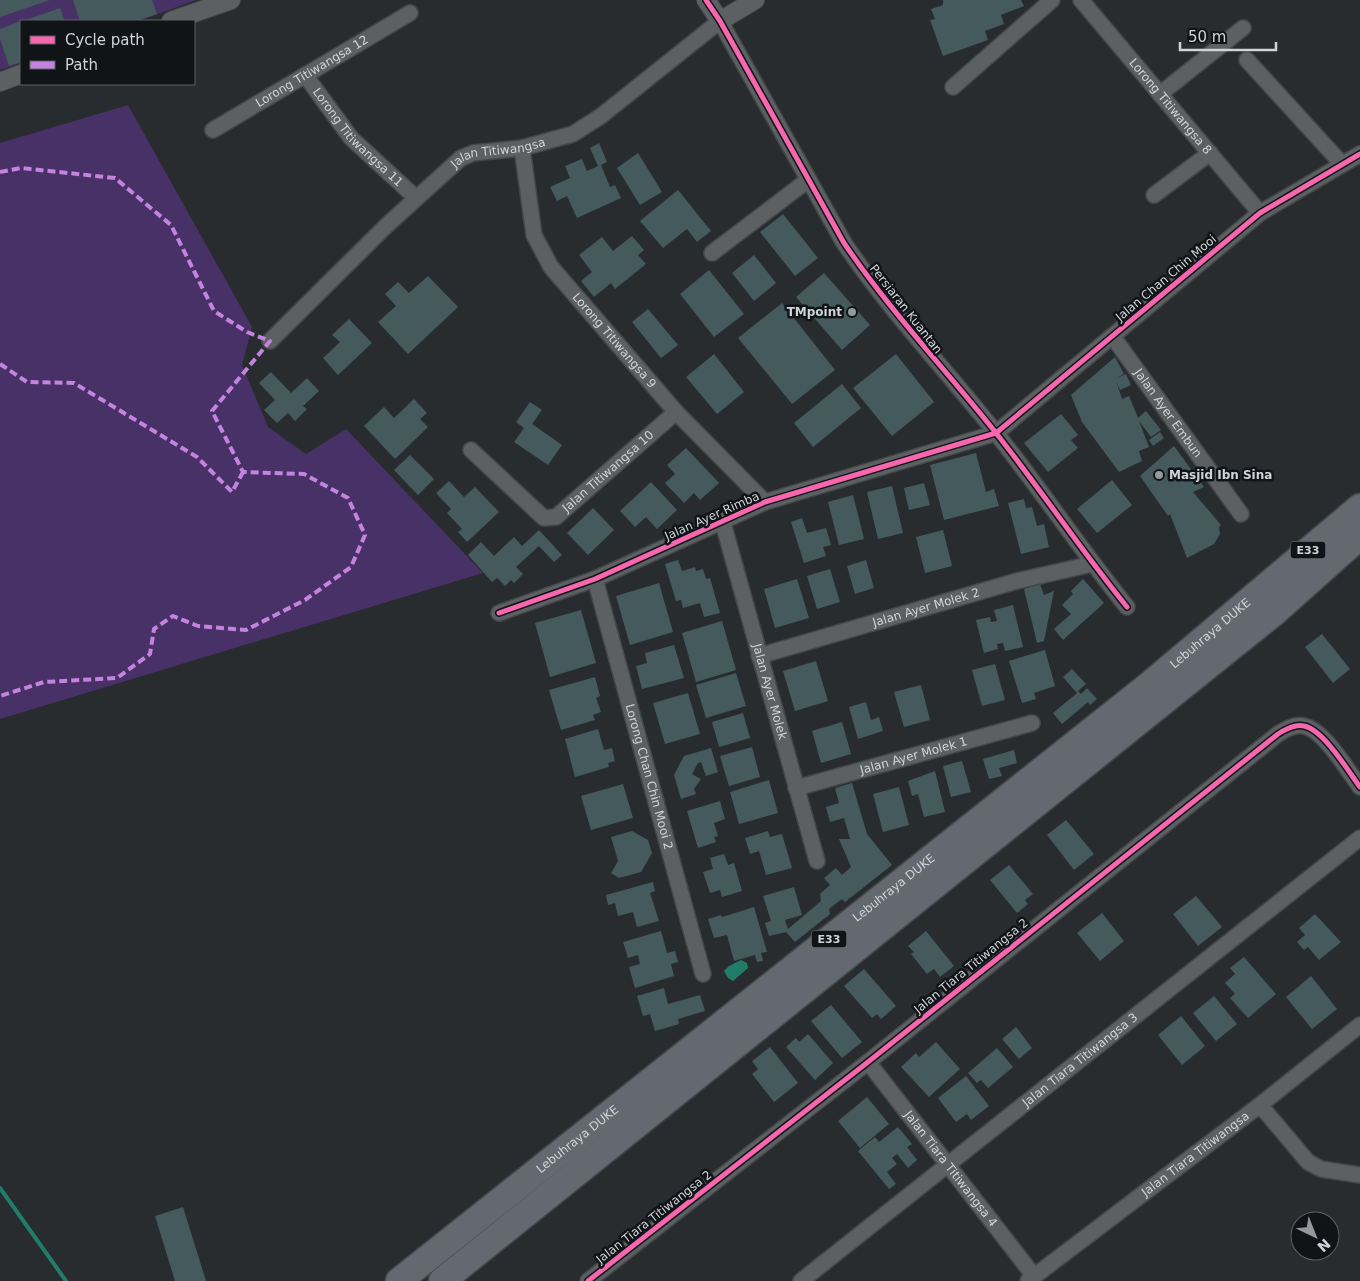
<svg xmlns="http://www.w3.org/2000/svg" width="1360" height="1281" viewBox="0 0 1360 1281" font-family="'DejaVu Sans',sans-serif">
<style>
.green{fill:#473166}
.water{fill:#227d68}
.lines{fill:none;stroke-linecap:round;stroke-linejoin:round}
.stream{stroke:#227d68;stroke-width:4}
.building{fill:#445a5d}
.minor-casing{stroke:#434749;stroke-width:18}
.tertiary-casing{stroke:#434749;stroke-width:20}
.motorway-casing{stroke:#434749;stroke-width:29}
.minor{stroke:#5d6062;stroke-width:15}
.tertiary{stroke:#5d6062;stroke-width:18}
.motorway{stroke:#646870;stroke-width:26}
.quiet{stroke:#c483df;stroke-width:4;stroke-dasharray:8 4;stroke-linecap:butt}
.cycleway-casing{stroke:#111417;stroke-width:8}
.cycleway{stroke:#f766af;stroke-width:5}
.poi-dot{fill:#95999d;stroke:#111417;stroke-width:2}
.labels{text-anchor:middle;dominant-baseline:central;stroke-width:5;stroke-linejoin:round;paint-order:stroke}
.shield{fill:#111417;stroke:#969a9e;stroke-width:1}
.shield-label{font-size:11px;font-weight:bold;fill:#cfd4d8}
.street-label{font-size:12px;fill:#cfd4d8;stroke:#111417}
.poi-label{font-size:12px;font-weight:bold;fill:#cfd4d8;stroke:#111417;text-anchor:end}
</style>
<rect width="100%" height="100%" fill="#282c2f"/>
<g class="green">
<polygon points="0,0 196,0 139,21 21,21 21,63 0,70"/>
<polygon points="128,105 252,327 242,365 268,427 306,454 346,429 483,573 0,719 0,143"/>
</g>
<polygon class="water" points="741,960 747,963 748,968 733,981 728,978 724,971 729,966"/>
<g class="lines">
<polyline class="stream" points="0,1188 66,1281"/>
</g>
<g class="building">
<polygon points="0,0 50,0 0,17"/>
<polygon points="73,0 152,0 157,14 136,21 80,21"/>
<polygon points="943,0 1021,0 1024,6 1001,15 1004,24 985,31 988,40 943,56 930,20 935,19 931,9 943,5"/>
<polygon points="60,8 65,21 23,21"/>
<polygon points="21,21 21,62 9,66 0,39 0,29"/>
<polygon points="599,143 607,162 601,165 610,187 615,185 621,198 577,218 567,196 557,201 550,187 570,178 565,166 582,159 587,171 598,166 590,148"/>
<polygon points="638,153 662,192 640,205 617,168"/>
<polygon points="678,190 711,231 697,242 687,229 663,248 640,221"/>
<polygon points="783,214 818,258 795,276 760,232"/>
<polygon points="632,236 644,250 638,255 646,264 615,289 611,283 594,297 581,281 592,272 579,255 602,237 613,251"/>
<polygon points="754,255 776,283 754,301 732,273"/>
<polygon points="709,270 744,314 714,337 680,294"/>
<polygon points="824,273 870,325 842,350 796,297"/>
<polygon points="428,276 458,307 408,354 378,322 396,306 385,294 398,282 409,293"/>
<polygon points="782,303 835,370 792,404 738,338"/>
<polygon points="648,309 678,345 661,358 632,322"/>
<polygon points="349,319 372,343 338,375 323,358 340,342 332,335"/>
<polygon points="714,354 744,392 717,414 686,377"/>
<polygon points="896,354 934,402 892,436 853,388"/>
<polygon points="1115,357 1124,374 1115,379 1126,374 1131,385 1120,390 1116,381 1122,399 1129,396 1138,418 1146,411 1161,430 1151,437 1139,421 1149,447 1139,451 1142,461 1119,472 1082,422 1071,395"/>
<polygon points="271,372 291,393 307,378 319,391 303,406 307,409 295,421 288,413 277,423 264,410 275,400 259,383"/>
<polygon points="842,384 861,408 813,447 794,423"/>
<polygon points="414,399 427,413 420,419 428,427 395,459 364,426 384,407 394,418"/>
<polygon points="530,402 542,410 532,424 562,445 548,465 514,442 524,428 516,422"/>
<polygon points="1061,414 1078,435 1071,440 1078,448 1048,472 1024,443"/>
<polygon points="1160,432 1164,438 1153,446 1149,440"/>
<polygon points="1174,446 1204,487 1193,492 1221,525 1219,527 1220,534 1214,544 1187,558 1170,514 1168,516 1140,476"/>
<polygon points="686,448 719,483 700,500 694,493 684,503 665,483 675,474 667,465"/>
<polygon points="976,453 986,492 994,489 999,506 944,520 930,465"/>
<polygon points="410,455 434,479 418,495 394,470"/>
<polygon points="1112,480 1132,505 1097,533 1077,509"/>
<polygon points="449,481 464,497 475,487 499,512 467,542 458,532 462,529 447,513 451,509 436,493"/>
<polygon points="651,482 677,510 657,529 646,517 635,527 620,511"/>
<polygon points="924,483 930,505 909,510 904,488"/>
<polygon points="892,486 903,533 878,539 867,492"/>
<polygon points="853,495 864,539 839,545 828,502"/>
<polygon points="1024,499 1026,508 1032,507 1037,526 1044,524 1049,547 1021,554 1008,503"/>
<polygon points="593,508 614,530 588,555 567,533"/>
<polygon points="802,518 807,533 826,528 831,545 823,547 826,556 804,563 791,522"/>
<polygon points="539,530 562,555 554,562 539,546 516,567 523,574 514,583 511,580 505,586 497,578 492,582 468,555 481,542 494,556 514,537 522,546"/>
<polygon points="943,530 952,566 925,573 916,537"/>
<polygon points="678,560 682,571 695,567 696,571 703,569 706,579 710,578 720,613 704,617 700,603 683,608 681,600 676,601 665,564"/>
<polygon points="866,560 874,588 855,594 847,566"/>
<polygon points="830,569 840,602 817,609 807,576"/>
<polygon points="797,579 809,618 775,628 764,589"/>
<polygon points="1083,579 1104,603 1063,640 1054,629 1071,614 1062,605 1073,594 1071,591"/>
<polygon points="659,583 673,632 630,645 616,596"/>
<polygon points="1040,584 1044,595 1054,591 1044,641 1037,643 1024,589"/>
<polygon points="1013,605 1023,647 1005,651 1003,643 997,644 998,649 984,653 976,620 990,617 991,622 997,621 994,610"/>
<polygon points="581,610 596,663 550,677 535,623"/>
<polygon points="722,621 736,670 696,682 682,633"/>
<polygon points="1322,634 1350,669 1333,683 1305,647"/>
<polygon points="674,645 684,678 642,689 636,666 647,663 645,653"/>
<polygon points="1045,650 1055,686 1034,693 1036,699 1022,703 1009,661"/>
<polygon points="816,661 828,701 795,711 783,671"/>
<polygon points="995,664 1005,700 982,706 972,670"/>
<polygon points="1072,669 1086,684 1078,691 1081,694 1087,688 1097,699 1090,705 1088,702 1062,724 1053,713 1077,693 1063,677"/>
<polygon points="736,673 746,706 706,718 696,685"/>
<polygon points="595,677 600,696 596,698 601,712 593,715 595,720 561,730 549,690"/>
<polygon points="921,685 930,720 904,727 894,692"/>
<polygon points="688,693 700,734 665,744 653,703"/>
<polygon points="866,702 871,720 879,717 883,731 858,739 849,707"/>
<polygon points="743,713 750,738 719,747 712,722"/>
<polygon points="842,722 851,754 821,763 812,731"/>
<polygon points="598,729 604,750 612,748 615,761 608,763 609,767 575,777 565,739"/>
<polygon points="752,747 760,777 729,786 720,756"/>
<polygon points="711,748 718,772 706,776 701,762 698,763 692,774 701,779 694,789 696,794 681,799 674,775 684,756"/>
<polygon points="1014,750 1017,763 999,768 1002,776 989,779 983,759"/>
<polygon points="962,761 971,792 951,797 943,766"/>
<polygon points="935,771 945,812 924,817 918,794 912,796 908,781"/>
<polygon points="769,780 778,813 739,824 730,792"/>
<polygon points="852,783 867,834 892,865 845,902 842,899 829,909 830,914 795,942 786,932 769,936 765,923 771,921 763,896 794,887 802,915 785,920 788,929 821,901 820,894 830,885 824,878 836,868 842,875 851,867 839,839 850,839 844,818 830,822 826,807 839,803 835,788"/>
<polygon points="623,784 633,818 591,830 581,796"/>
<polygon points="899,787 909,825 883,832 873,794"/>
<polygon points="720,801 725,819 714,823 718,836 714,837 716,842 698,848 687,811"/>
<polygon points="1066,820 1094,854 1074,870 1047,835"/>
<polygon points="632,831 648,840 652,853 641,872 619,878 611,873 618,861 611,837"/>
<polygon points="768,831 770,837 782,834 792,868 766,875 759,851 750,854 745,838"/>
<polygon points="724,854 728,865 734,863 742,891 722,897 720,890 710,893 703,872 713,869 710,858"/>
<polygon points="1009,865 1033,894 1025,900 1028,904 1017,913 990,880"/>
<polygon points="653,882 655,891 650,893 659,921 637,927 633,912 618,916 615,903 608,905 606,895"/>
<polygon points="1196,896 1222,927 1198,946 1173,914"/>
<polygon points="754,907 767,952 761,953 763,961 757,962 755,955 734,961 727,935 714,938 708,919 721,915 722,917"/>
<polygon points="1102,913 1124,941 1100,961 1077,933"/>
<polygon points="1315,914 1341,942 1319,960 1308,947 1304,950 1297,942 1305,935 1299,928"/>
<polygon points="661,931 667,953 675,951 678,962 671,964 674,976 635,988 629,967 640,964 638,955 628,958 623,942"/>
<polygon points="926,931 954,966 940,977 934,969 927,974 911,954 914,952 908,946"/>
<polygon points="1244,957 1276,994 1248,1018 1230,998 1235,994 1225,983 1235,974 1230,968"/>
<polygon points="864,969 896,1006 881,1019 877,1014 872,1018 844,986"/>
<polygon points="1311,976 1337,1009 1312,1029 1286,997"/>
<polygon points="664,988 668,1004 700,995 705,1011 678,1019 679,1024 655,1031 650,1014 643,1016 637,996"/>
<polygon points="1214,996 1237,1024 1216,1041 1193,1013"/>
<polygon points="831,1005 862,1042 842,1058 811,1021"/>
<polygon points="1181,1016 1205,1046 1182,1065 1158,1035"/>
<polygon points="1016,1027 1032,1048 1019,1059 1002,1039"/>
<polygon points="808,1034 833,1063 815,1080 786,1047 796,1038 799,1042"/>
<polygon points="936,1042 960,1069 929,1097 901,1067 916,1053 919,1057"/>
<polygon points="770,1047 798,1083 774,1102 752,1074 758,1069 752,1061"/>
<polygon points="997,1048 1013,1067 988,1088 981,1080 977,1083 968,1073"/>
<polygon points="966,1076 989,1106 971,1120 967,1114 956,1122 938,1098"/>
<polygon points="867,1097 889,1124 860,1148 838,1121"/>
<polygon points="898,1127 912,1144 907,1147 917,1160 908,1168 897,1154 892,1158 897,1164 887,1172 896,1184 889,1189 858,1151 875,1137 879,1142"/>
<polygon points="183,1207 206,1281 175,1281 155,1216"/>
</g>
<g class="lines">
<defs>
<g id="minor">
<path id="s1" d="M1081,0L1260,213"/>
<polyline points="1247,60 1342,164"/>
<path id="s2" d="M305,75L351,138L416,198"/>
<polyline points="953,87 1052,0"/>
<polyline points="1160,94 1243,28"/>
<path id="s3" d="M213,130L410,13"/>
<path id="s4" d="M522,148L534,235L551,267L676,412L765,502"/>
<polyline points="1154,195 1210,153"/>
<polyline points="712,253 808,180"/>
<path id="s5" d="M1113,337L1241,514"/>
<path id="s6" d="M270,341L386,226L461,158L473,153L522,148L573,134L601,116L720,21L844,243C890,311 946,370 996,433C1041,490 1081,550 1127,607"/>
<path id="s7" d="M471,450L544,518L556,517L676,412"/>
<path id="s8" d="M723,523L817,861"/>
<path id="s9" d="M595,579L703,974"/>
<polyline points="499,613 595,579 765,502 996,433 1260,213 1360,154"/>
<path id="s10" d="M759,656L1017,581L1092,564"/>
<path id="s11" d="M796,788L1032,723"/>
<path id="s12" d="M868,1062L1034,1276"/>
<polyline points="1260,1105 1308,1162 1321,1169 1360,1175"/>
<path d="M588,1281L868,1062L1278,734C1286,729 1295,724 1304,726C1324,730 1348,771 1360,787"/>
<path id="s13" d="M801,1281L1360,838"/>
<path id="s14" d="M1028,1281L1260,1105L1360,1025"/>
</g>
<g id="tertiary">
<polyline points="706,0 720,21 755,0"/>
<polyline points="171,21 231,0"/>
<polyline points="0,82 21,74"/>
</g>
<g id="motorway">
<path id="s15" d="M399,1281L1149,685L1360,507"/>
<polyline points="442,1281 1275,612 1360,536"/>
</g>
</defs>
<use href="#minor" class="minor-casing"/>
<use href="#tertiary" class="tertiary-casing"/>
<use href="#motorway" class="motorway-casing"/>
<use href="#minor" class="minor"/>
<use href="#tertiary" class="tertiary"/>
<use href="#motorway" class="motorway"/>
<g class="quiet">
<polyline points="0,172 21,168 115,178 171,225 214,311 247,332 270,341 212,411 243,472 304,474 348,498 365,535 351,567 305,600 246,630 198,626 173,616 154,629 150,654 117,678 44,682 0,696"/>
<polyline points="0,364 27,382 74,383 197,457 232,492 243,472"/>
</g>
<defs>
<g id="cycleway">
<path d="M706,0L720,21L844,243C890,311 946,370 996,433C1041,490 1081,550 1127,607"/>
<polyline points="499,613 595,579 765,502 996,433 1260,213 1360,154"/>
<path d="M588,1281L868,1062L1278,734C1286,729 1295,724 1304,726C1324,730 1348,771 1360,787"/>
</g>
</defs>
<use href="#cycleway" class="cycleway-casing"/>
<use href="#cycleway" class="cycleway"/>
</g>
<g class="poi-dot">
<circle cx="852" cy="312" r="5"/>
<circle cx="1159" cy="475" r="5"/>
</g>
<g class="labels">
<g class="shield">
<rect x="1290.5" y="541.5" width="35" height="17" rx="4"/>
<rect x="811.5" y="930.5" width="35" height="17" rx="4"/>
</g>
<g class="shield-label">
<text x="1308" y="550">E33</text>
<text x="829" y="939">E33</text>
</g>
<g class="street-label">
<text stroke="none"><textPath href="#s3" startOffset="115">Lorong Titiwangsa 12</textPath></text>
<text stroke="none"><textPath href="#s1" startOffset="139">Lorong Titiwangsa 8</textPath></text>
<text stroke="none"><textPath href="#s2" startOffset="82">Lorong Titiwangsa 11</textPath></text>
<text stroke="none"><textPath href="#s6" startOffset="302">Jalan Titiwangsa</textPath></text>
<text transform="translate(1166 278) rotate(-40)">Jalan Chan Chin Mooi</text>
<text transform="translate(906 309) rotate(52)">Persiaran Kuantan</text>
<text stroke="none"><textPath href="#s4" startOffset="221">Lorong Titiwangsa 9</textPath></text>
<text stroke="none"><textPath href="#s5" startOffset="94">Jalan Ayer Embun</textPath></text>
<text stroke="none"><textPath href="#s7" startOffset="181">Jalan Titiwangsa 10</textPath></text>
<text transform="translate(712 516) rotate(-24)">Jalan Ayer Rimba</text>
<text stroke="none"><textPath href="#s10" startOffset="174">Jalan Ayer Molek 2</textPath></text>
<text stroke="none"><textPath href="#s15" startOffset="1038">Lebuhraya DUKE</textPath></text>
<text stroke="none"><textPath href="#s8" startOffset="175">Jalan Ayer Molek</textPath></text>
<text stroke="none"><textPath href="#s11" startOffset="122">Jalan Ayer Molek 1</textPath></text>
<text stroke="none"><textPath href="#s9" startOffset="205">Lorong Chan Chin Mooi 2</textPath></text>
<text stroke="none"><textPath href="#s15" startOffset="632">Lebuhraya DUKE</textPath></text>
<text transform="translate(971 966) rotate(-39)">Jalan Tiara Titiwangsa 2</text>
<text stroke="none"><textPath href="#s13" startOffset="356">Jalan Tiara Titiwangsa 3</textPath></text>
<text stroke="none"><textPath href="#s15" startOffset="228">Lebuhraya DUKE</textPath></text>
<text stroke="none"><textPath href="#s14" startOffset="210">Jalan Tiara Titiwangsa</textPath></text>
<text stroke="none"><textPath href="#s12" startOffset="135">Jalan Tiara Titiwangsa 4</textPath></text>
<text transform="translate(654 1217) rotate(-38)">Jalan Tiara Titiwangsa 2</text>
</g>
<g class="poi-label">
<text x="842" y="312">TMpoint</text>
<text x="1169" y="475" text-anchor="start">Masjid Ibn Sina</text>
</g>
</g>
<rect x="20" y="20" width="175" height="65" fill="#111417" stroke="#5d6164"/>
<rect x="30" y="36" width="25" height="8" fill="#f766af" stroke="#5d6164"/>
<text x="65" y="45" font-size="15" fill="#cfd4d8">Cycle path</text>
<rect x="30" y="61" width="25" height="8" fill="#c483df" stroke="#5d6164"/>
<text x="65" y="70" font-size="15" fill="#cfd4d8">Path</text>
<g transform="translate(1315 1236) rotate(137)"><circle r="24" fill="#111417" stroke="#5d6164"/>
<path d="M0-4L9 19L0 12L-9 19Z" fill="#95999d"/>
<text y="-8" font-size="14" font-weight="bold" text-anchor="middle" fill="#cfd4d8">N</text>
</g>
<path d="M1180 42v8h96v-8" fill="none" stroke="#cfd4d8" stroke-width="2.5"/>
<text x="1188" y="42" font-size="15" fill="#cfd4d8" stroke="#111417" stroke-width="4" paint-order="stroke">50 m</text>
</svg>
